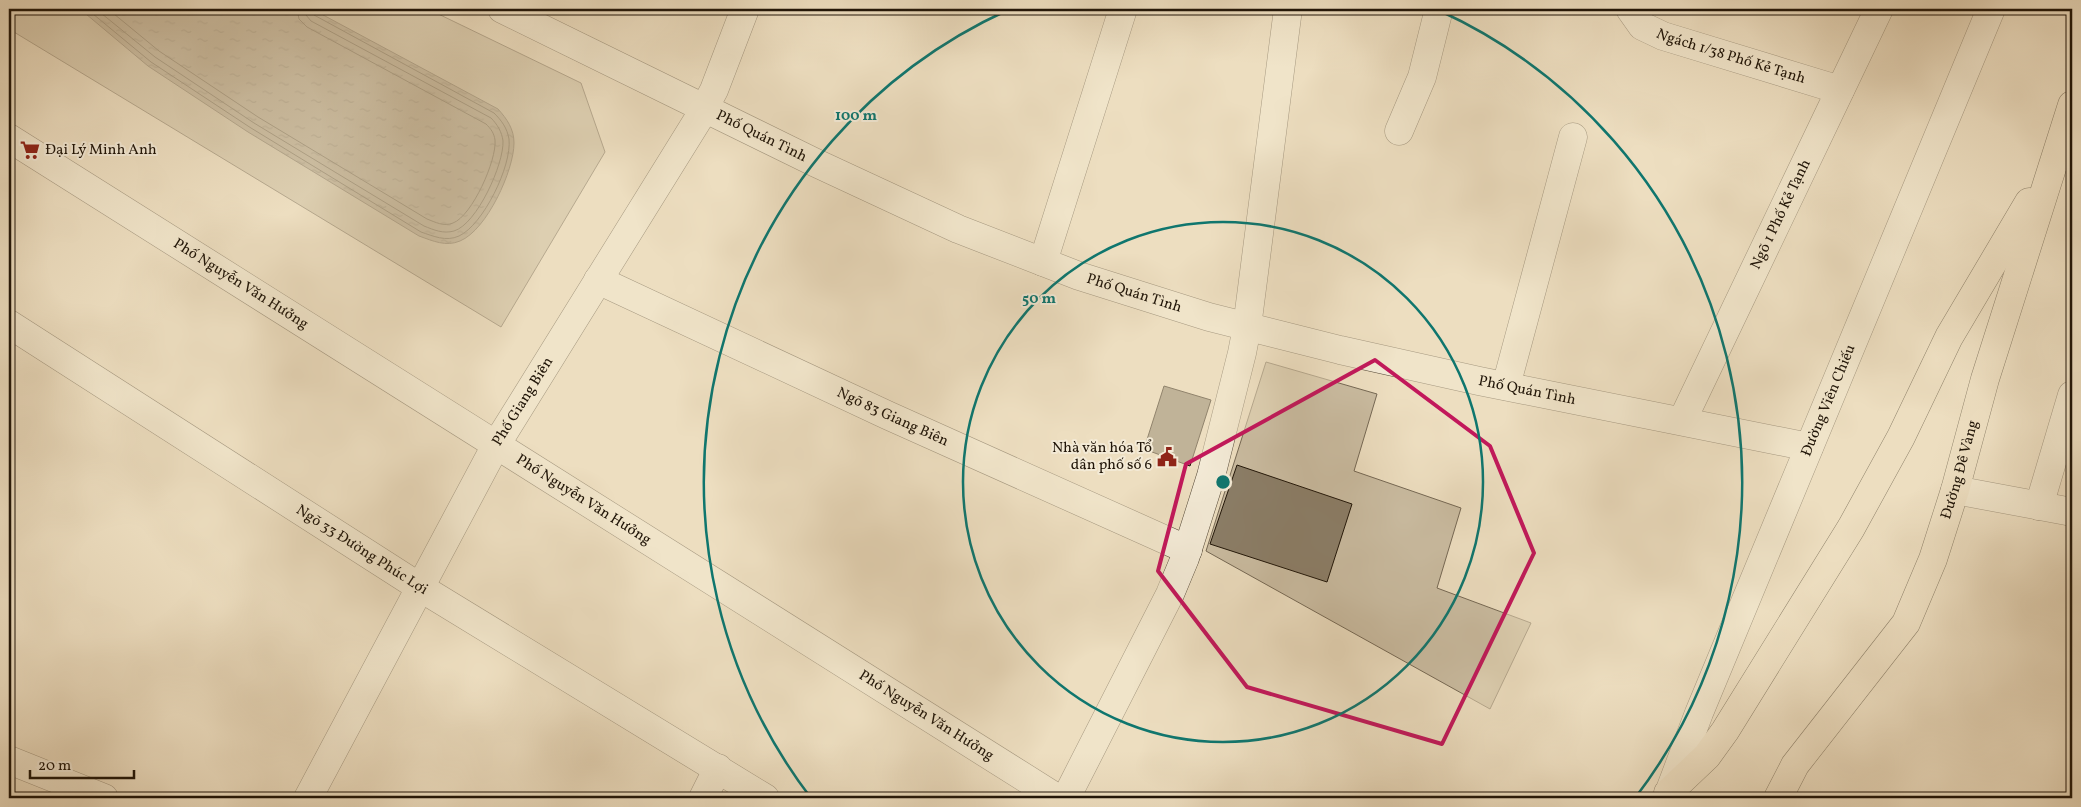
<svg xmlns="http://www.w3.org/2000/svg" width="2081" height="807" viewBox="0 0 2081 807" font-family="Vollkorn,serif">
<style>
.park{fill:#cabca1;stroke:#756854}
.water{fill:url(#water-ripples);stroke:#716551}
.lines{fill:none;stroke-linecap:round;stroke-linejoin:round}
.shore{stroke:#645844;stroke-width:1}
.building{fill:#8b7e68;stroke:#201508}
.minor-casing{stroke:#534736;stroke-width:29}
.major-casing{stroke:#201508;stroke-width:29}
.minor{stroke:#f3ead6;stroke-width:28}
.major{stroke:#eddec0;stroke-width:28}
.marked{fill:none;stroke:#c2185b;stroke-width:4;stroke-linejoin:round}
.ring{fill:none;stroke:#0f766e;stroke-width:2.5}
.labels{text-anchor:middle;dominant-baseline:central;stroke-width:4;stroke-linejoin:round;paint-order:stroke}
.street-label{font-size:15px;fill:#201508;stroke:#f3ead6}
.poi-label{font-size:15px;fill:#201508;stroke:#f3ead6;text-anchor:start}
.centre{fill:#0f766e;stroke:#f3ead6;stroke-width:2.5}
.ring-label{font-size:15px;text-anchor:middle;font-weight:bold;fill:#0f766e;stroke:#f3ead6;stroke-width:4;stroke-linejoin:round;paint-order:stroke}
</style>
<defs>
<pattern id="water-ripples" width="26" height="14" patternUnits="userSpaceOnUse" patternTransform="scale(1.25)"><rect width="26" height="14" fill="#a79a81"/><path d="M2 4q2-2 4 0t4 0M15 11q2-2 4 0t4 0" fill="none" stroke="#887c68"/></pattern>
</defs>
<rect width="100%" height="100%" fill="#eddec0"/>
<filter id="stains"><feTurbulence type="fractalNoise" baseFrequency=".004" numOctaves="4"/><feColorMatrix values="0 0 0 0 .2 0 0 0 0 .09 0 0 0 0 .02 0 0 0 .5 -.17"/></filter>
<radialGradient id="worn" r=".72"><stop offset=".6" stop-color="#630" stop-opacity="0"/><stop offset="1" stop-color="#630" stop-opacity=".3"/></radialGradient>
<g class="park">
<polygon points="9,9 428,9 581,83 605,152 501,327 9,29"/>
<polygon points="1266,362 1377,394 1354,471 1461,508 1437,588 1531,623 1490,709 1206,551"/>
</g>
<path class="water" d="M80,9H312L498,109C507,119 514,129 514,143C514,170 487,230 460,241C446,247 433,241 419,236L248,132L148,66Z"/>
<g class="lines">
<g class="shore">
<path d="M87,9L151,62L251,128L421,232C433,236 446,242 459,236C483,225 512,166 509,139C507,128 502,121 494,113L314,15L311,9"/>
<path d="M96,9L155,57L254,123L424,226C434,230 443,234 454,231C477,224 504,164 503,141C502,132 497,124 491,118L311,21L306,15L305,9"/>
<path d="M108,9L159,51L258,117L427,219C435,222 444,227 453,223C472,216 497,160 495,140C494,133 491,129 486,124L307,27L299,19L297,9"/>
</g>
</g>
<g class="building">
<polygon points="1164,386 1211,400 1190,466 1144,449"/>
<polygon points="1237,465 1352,504 1327,582 1210,544"/>
</g>
<g class="lines">
<defs>
<g id="minor">
<path id="s1" d="M502,9L816,163L958,229L1079,276L1209,317L1340,350L1479,381L1809,447"/>
<path id="s2" d="M1630,9L1642,26L1663,36L1840,90"/>
<polyline points="1399,131 1422,77 1439,9"/>
<path id="s3" d="M9,138L1057,798"/>
<polyline points="1043,262 1123,9"/>
<path id="s4" d="M598,280L887,415L1188,550"/>
<path id="s5" d="M9,324L421,588L765,798"/>
<polyline points="1506,386 1573,137"/>
<path id="s6" d="M1682,421L1879,9"/>
<polyline points="1955,490 2072,512"/>
<polyline points="2039,506 2072,395"/>
<polyline points="9,760 104,798"/>
<path id="s7" d="M308,798L496,445L699,118L714,90L745,9"/>
<polyline points="703,798 718,768"/>
<polyline points="1066,798 1170,594 1185,558 1211,476 1242,353 1247,327 1288,9"/>
<path id="s8" d="M1667,798L1699,713L1991,9"/>
</g>
<g id="major">
<polyline points="1668,793 1707,756 1725,731 1851,528 1901,437 1949,337 2029,202"/>
<path id="s9" d="M1778,798L1795,765L1906,623L1933,559L1955,490L1985,379L2072,105"/>
</g>
</defs>
<use href="#minor" class="minor-casing"/>
<use href="#major" class="major-casing"/>
<use href="#minor" class="minor"/>
<use href="#major" class="major"/>
</g>
<path d="M0 0H2081V807H0ZM1375,360L1490,446L1534,553L1442,744L1247,687L1158,571L1186,464Z" fill="#eddec0" fill-opacity=".55" fill-rule="evenodd"/>
<path class="marked" d="M1375,360L1490,446L1534,553L1442,744L1247,687L1158,571L1186,464Z"/>
<g class="ring">
<circle cx="1223" cy="482" r="260"/>
<path d="M811 798A519 519 0 0 1 1008 10M1438 10A519 519 0 0 1 1635 798"/>
</g>
<defs>
<symbol id="supermarket-bare" viewBox="-9 -9 18 18"><path d="M-6-5.5h2.5l.6 2H6L4.5 2H-2.5L-4.4-4H-6ZM-1.5 3.2a1.3 1.3 0 1 0 .1 0ZM3 3.2a1.3 1.3 0 1 0 .1 0Z" fill="#8f2418" stroke="#f3ead6" stroke-width="2.5" paint-order="stroke"/></symbol>
<symbol id="civic-bare" viewBox="-9 -9 18 18"><path d="M-.6-6.5H3V-4.5H.6V-3L4-1V1h2V6H-6V1h2V-1L-.6-3ZM-1.2 2.5V6h2.4V2.5Z" fill="#8f2418" stroke="#f3ead6" stroke-width="2.5" paint-order="stroke"/></symbol>
</defs>
<g fill-rule="evenodd">
<use href="#supermarket-bare" x="16" y="136" width="28" height="28"/>
<use href="#civic-bare" x="1153" y="443" width="28" height="28"/>
</g>
<g class="labels">
<g class="street-label">
<text stroke="none"><textPath href="#s2" startOffset="115">Ngách 1/38 Phố Kẻ Tạnh</textPath></text>
<text stroke="none"><textPath href="#s1" startOffset="289">Phố Quán Tình</textPath></text>
<text stroke="none"><textPath href="#s6" startOffset="229">Ngõ 1 Phố Kẻ Tạnh</textPath></text>
<text stroke="none"><textPath href="#s3" startOffset="274">Phố Nguyễn Văn Hưởng</textPath></text>
<text stroke="none"><textPath href="#s1" startOffset="694">Phố Quán Tình</textPath></text>
<text stroke="none"><textPath href="#s1" startOffset="1099">Phố Quán Tình</textPath></text>
<text stroke="none"><textPath href="#s7" startOffset="451">Phố Giang Biên</textPath></text>
<text stroke="none"><textPath href="#s8" startOffset="429">Đường Viên Chiếu</textPath></text>
<text stroke="none"><textPath href="#s4" startOffset="325">Ngõ 83 Giang Biên</textPath></text>
<text stroke="none"><textPath href="#s9" startOffset="380">Đường Đê Vàng</textPath></text>
<text stroke="none"><textPath href="#s3" startOffset="679">Phố Nguyễn Văn Hưởng</textPath></text>
<text stroke="none"><textPath href="#s5" startOffset="419">Ngõ 33 Đường Phúc Lợi</textPath></text>
<text stroke="none"><textPath href="#s3" startOffset="1084">Phố Nguyễn Văn Hưởng</textPath></text>
</g>
<g class="poi-label">
<text x="45" y="150">Đại Lý Minh Anh</text>
<text x="1152" y="448" text-anchor="end">Nhà văn hóa Tổ<tspan x="1152" dy="17">dân phố số 6</tspan></text>
</g>
</g>
<circle cx="1223" cy="482" r="8" class="centre"/>
<g class="ring-label">
<text x="856" y="120">100 m</text>
<text x="1039" y="303">50 m</text>
</g>
<rect width="2081" height="807" fill="none" stroke="#eddec0" stroke-width="30"/>
<rect x="10" y="10" width="2061" height="787" fill="none" stroke="#201508" stroke-width="2.5"/>
<rect x="15" y="15" width="2051" height="777" fill="none" stroke="#201508"/>
<path d="M30 770v8h104v-8" fill="none" stroke="#201508" stroke-width="2.5"/>
<text x="38" y="770" font-size="15" fill="#201508" stroke="#f3ead6" stroke-width="4" paint-order="stroke">20 m</text>
<rect width="100%" height="100%" filter="url(#stains)"/>
<rect width="100%" height="100%" fill="url(#worn)"/>
</svg>
